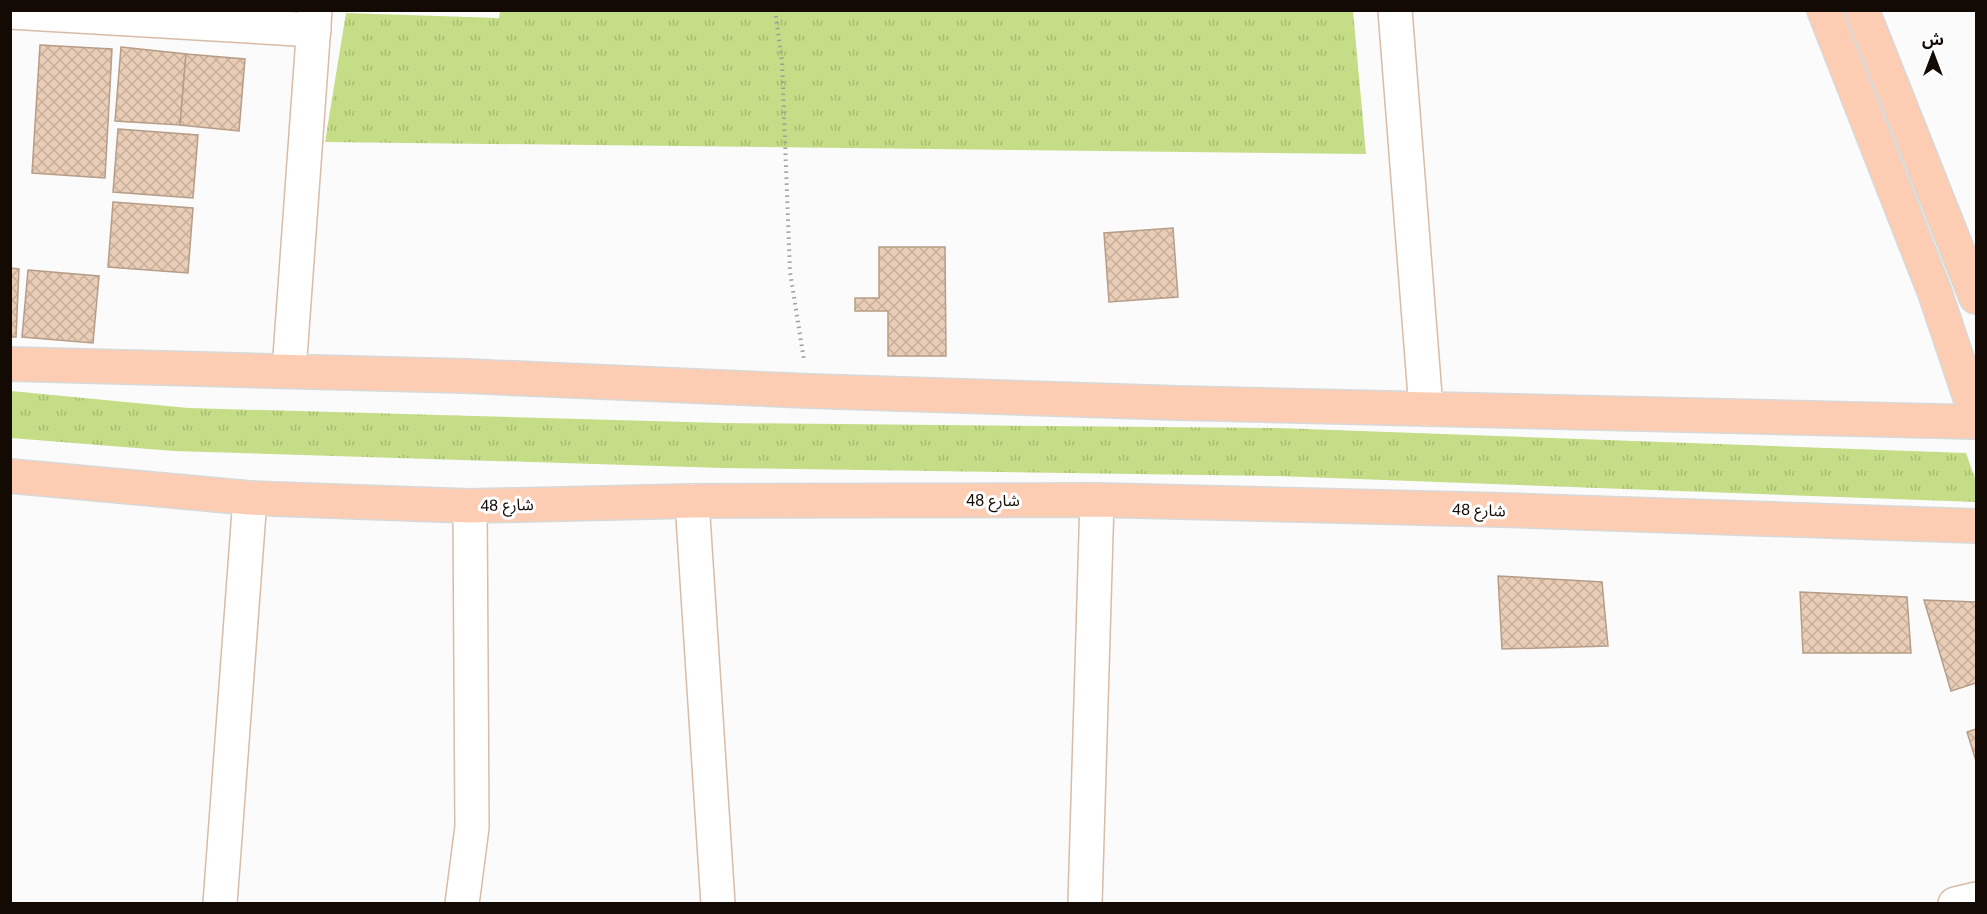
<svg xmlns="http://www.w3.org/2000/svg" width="1987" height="914" viewBox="0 0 1987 914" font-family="Arial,'Noto Sans Arabic',sans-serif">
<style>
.grass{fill:url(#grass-tufts)}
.building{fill:url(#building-cross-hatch);stroke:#b79d87;stroke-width:1.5}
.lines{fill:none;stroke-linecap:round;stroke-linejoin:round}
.minor-casing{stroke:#d8bca6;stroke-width:36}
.primary-casing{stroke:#d9d8d7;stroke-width:36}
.path{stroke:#a09d9a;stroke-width:4;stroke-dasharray:1.5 4.5;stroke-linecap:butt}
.minor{stroke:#fff;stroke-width:33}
.primary{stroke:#fccdb3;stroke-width:33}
.labels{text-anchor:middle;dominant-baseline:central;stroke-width:6;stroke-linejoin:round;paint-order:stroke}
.street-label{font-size:16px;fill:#130a04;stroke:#fff}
</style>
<defs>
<pattern id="grass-tufts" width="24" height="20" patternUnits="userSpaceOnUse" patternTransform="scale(1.5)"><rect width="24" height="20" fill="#c4dd86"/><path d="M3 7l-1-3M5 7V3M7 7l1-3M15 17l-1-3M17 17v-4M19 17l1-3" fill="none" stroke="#a8bc72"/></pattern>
<pattern id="building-cross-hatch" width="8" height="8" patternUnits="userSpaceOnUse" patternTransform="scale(1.5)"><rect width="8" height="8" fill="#e9cdb6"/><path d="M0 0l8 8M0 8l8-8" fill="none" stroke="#c7af9b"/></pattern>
</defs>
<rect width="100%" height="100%" fill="#fbfbfb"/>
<g class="grass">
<polygon points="500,11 1353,11 1366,154 325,142 346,13 499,18"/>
<polygon points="11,391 188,408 722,423 1277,428 1966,453 1976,481 1976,502 1277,476 722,468 174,451 11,438"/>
</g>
<g class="building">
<polygon points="40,45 112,49 105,178 32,173"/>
<polygon points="121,47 186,54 180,125 115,121"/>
<polygon points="186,54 245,59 239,131 180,125"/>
<polygon points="118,129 198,135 193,198 113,192"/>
<polygon points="113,202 193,208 188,273 108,267"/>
<polygon points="1173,228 1178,297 1109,302 1104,233"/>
<polygon points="879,247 945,247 946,356 888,356 888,311 855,311 855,298 879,298"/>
<polygon points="10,268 19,269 16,337 10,337"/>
<polygon points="28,270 99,276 93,343 22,337"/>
<polygon points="1498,576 1602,582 1608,646 1502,649"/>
<polygon points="1800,592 1907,597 1911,653 1803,653"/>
<polygon points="1924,600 1976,602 1976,683 1951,691"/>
<polygon points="1976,729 1976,761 1967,732"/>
</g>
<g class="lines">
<defs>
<g id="minor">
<polyline points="1395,10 1426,409"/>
<polyline points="10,12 314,30"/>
<polyline points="289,371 315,10"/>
<polyline points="692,501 718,904"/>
<polyline points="220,904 250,498"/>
<polyline points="462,904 472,827 470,506"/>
<polyline points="1085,904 1097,500"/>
<polyline points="1955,904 1976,899"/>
</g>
<g id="primary">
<polyline points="1824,10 1935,293 1976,415"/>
<polyline points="1862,10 1976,297"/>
<polyline points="10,364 465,376 809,391 1178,403 1976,422"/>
<polyline points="10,476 250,498 470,506 692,501 1097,500 1502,510 1976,526"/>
</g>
</defs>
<use href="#minor" class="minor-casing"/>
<use href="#primary" class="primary-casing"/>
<polyline class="path" points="775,10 782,61 790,272 804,360"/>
<use href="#minor" class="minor"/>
<use href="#primary" class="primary"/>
</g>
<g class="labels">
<g class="street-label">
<text x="993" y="500">48 شارع</text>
<text transform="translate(507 505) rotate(-1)">48 شارع</text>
<text transform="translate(1479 510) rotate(2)">48 شارع</text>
</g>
</g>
<rect width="1987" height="914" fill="none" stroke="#130a04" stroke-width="24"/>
<g transform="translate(1933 54)" stroke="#ffffff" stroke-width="4.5" paint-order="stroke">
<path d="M0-4.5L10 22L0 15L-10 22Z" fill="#130a04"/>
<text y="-9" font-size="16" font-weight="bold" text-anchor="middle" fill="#130a04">ش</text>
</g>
</svg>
